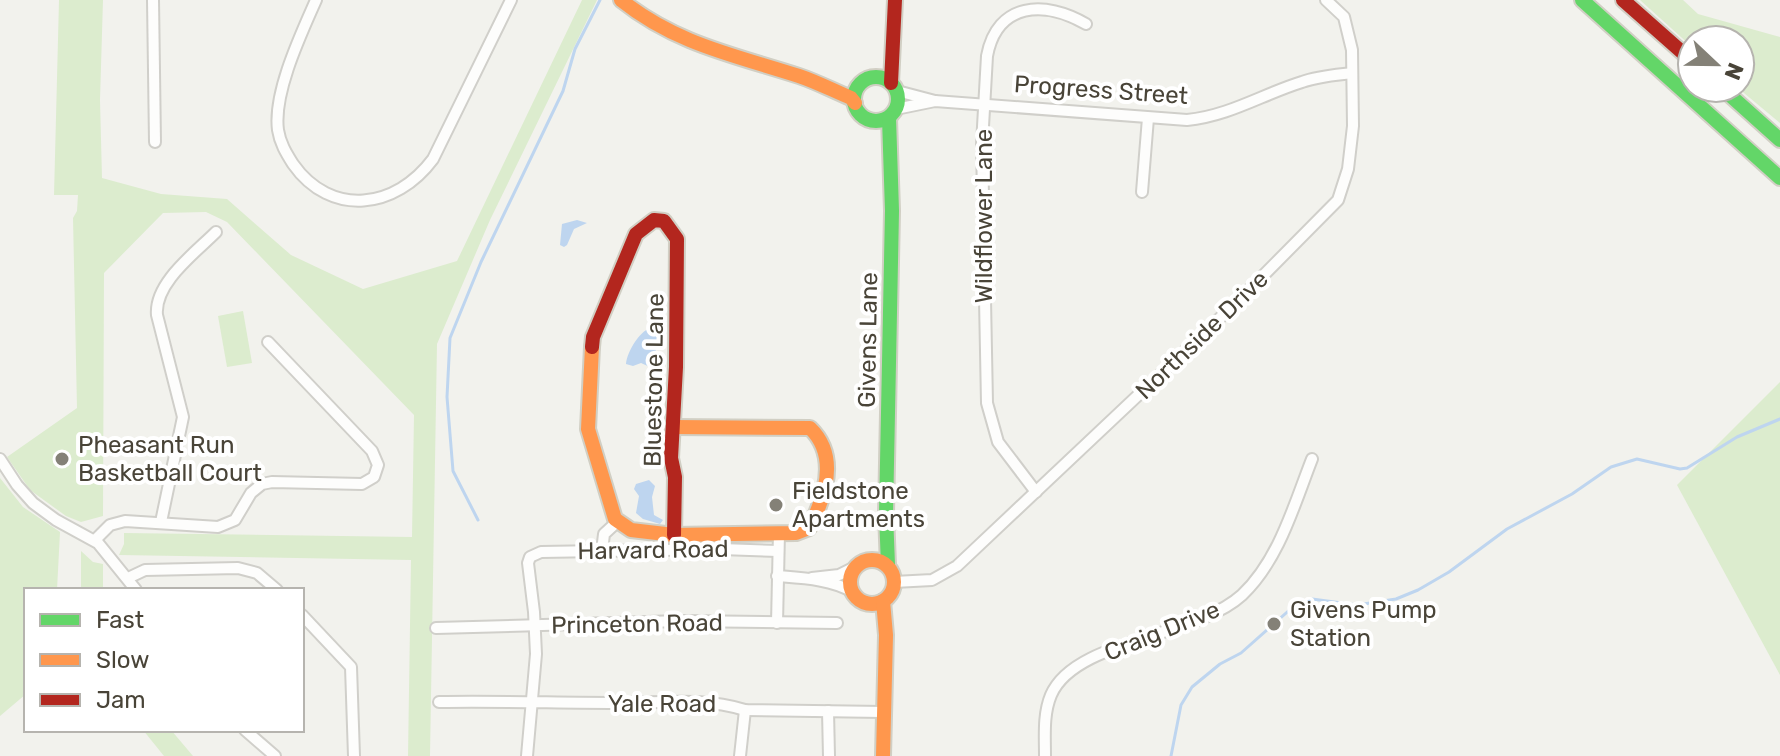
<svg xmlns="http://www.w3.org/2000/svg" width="1780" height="756" viewBox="0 0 1780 756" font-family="Rubik,sans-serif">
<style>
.green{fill:#dcecce}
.water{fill:#bed5ef}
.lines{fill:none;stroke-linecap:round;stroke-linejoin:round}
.stream{stroke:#bed5ef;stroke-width:3}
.street-casing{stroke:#d0cfca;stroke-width:14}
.fast-casing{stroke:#d1cfc4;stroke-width:18}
.slow-casing{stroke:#d1cfc4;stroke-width:18}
.jam-casing{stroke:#d1cfc4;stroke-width:18}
.street{stroke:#fdfdfc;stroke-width:10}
.fast{stroke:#63d668;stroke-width:14}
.slow{stroke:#ff974d;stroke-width:14}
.jam{stroke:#b3261e;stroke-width:14}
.poi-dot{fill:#848177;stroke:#fff;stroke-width:3}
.labels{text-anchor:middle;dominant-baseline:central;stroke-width:8;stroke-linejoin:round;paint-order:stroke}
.street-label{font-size:24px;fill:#494438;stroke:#fff}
.poi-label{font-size:24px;fill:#494438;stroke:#fff;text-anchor:start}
</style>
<rect width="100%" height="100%" fill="#f2f2ed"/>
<g class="green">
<polygon points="59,0 103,0 100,100 102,178 161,194 227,199 291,255 363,289 457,261 582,0 597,0 490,220 437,344 430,756 408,756 411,560 119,555 124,544 124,533 412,537 414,415 227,222 206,212 163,213 104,273 103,516 81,522 66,516 30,490 7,457 77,408 73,218 77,211 78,195 54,195"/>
<polygon points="1640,0 1683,0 1698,14 1780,37 1780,123 1738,88 1740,40 1692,40 1692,47"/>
<polygon points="243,311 252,363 227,367 218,316"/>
<polygon points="1780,382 1780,675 1677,485"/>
<polygon points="0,478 23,507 60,532 57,590 26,590 26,694 0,716"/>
<polygon points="81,551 93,562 103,564 103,590 81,590"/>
<polygon points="143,730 171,730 193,756 164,756"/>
</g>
<g class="water">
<polygon points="577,220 587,223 574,229 567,245 564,247 560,245 562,224"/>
<path d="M650,328L664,331L651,362L652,368L641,363L633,366L626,364C627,352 639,332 650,328Z"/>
<polygon points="649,480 655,486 652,497 654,515 663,520 660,524 643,519 636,513 639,496 634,489 636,484"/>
</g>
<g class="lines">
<g class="stream">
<polyline points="478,520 453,471 447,397 450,338 481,262 563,91 575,49 600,0"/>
<polyline points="1171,756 1181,705 1192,687 1220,664 1241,653 1294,606 1312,599 1357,605 1396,599 1418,590 1449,572 1507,529 1572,494 1611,467 1637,459 1680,469 1687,468 1737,437 1780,419"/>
</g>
<defs>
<g id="street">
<polyline points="153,0 155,142"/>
<path d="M316,0C301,34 273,93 278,130C280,143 286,153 293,164C331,218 396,209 433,159L511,0"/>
<polyline points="897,91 935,101"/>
<path d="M896,109L935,101L1187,120C1229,116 1263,94 1302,82C1318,76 1335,75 1352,73"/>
<polyline points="1142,192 1148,118"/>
<polyline points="0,459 17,485 33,503 56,520 98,543 136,590"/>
<path d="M1036,492L998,442L987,403L982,144L987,56C997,2 1045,0 1086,24"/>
<path d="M161,522L183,417L157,315C154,283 195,253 216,232"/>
<polyline points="95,540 110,525 125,521 218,527 235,520 251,493 262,484 272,482 362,484 374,477 378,465 372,451 268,342"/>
<polyline points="602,551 604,534 617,522"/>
<path d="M777,576C802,578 831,579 853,592"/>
<polyline points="128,578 145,570 238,568 257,573 277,590"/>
<polyline points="812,578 839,575 855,567"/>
<polyline points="894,582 932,580 957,566 1238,301 1338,200 1348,169 1353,126 1352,50 1344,17 1326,0"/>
<polyline points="302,615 351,667 354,756"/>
<polyline points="777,623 779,533"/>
<polyline points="436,628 681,621 837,623"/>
<path d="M439,702C499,701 558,703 617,703C660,703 703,697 745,710L883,712"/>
<polyline points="828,711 829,756"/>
<polyline points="245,730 275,756"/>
<polyline points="527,756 536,654 534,612 528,563 530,557 541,552 721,549 778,551"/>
<polyline points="740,756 745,710"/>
<path d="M1045,756C1045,736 1043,714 1051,695C1075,639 1195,638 1242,595C1279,560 1294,505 1312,459"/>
</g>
<g id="fast">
<polyline points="1582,0 1780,178"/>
<circle cx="876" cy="99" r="22"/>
<polyline points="1722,88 1780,140"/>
<polyline points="888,565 886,514 892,211 889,118"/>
</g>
<g id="slow">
<path d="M621,0C676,44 734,55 799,76C817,82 834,91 851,98L855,103"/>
<path d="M592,347L588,429L615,519L631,530L674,535L796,533L809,528C826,496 839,456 810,428L673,427"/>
<circle cx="872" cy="582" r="22"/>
<polyline points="883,601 886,635 883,756"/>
</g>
<g id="jam">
<polyline points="1623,0 1692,61"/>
<polyline points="891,83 895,0"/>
<polyline points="592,347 593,337 636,234 654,220 664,221 677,239 676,367 671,458 675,477 674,535"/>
</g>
</defs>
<use href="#street" class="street-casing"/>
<use href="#fast" class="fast-casing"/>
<use href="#slow" class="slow-casing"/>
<use href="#jam" class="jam-casing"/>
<use href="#street" class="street"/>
<use href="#fast" class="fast"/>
<use href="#slow" class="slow"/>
<use href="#jam" class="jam"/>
</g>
<g class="poi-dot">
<circle cx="62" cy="459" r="8"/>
<circle cx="776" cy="505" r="8"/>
<circle cx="1274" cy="624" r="8"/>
</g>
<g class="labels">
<g class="street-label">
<text transform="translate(1101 90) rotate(4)">Progress Street</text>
<text transform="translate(984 216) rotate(-90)">Wildflower Lane</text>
<text transform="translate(1202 335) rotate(-44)">Northside Drive</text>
<text transform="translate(868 340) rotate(-89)">Givens Lane</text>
<text transform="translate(654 380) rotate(-89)">Bluestone Lane</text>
<text transform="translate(653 550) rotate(-1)">Harvard Road</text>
<text transform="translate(637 624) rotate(-1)">Princeton Road</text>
<text transform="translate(1162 631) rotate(-22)">Craig Drive</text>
<text x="662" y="704">Yale Road</text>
</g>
<g class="poi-label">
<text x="78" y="445">Pheasant Run<tspan x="78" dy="28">Basketball Court</tspan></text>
<text x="792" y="491">Fieldstone<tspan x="792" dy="28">Apartments</tspan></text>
<text x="1290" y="610">Givens Pump<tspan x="1290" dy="28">Station</tspan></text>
</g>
</g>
<rect x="24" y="588" width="280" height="144" fill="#ffffff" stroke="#b6b4af" stroke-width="2"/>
<rect x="40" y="614" width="40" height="12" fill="#63d668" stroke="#b6b4af" stroke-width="2"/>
<text x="96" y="628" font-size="24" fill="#494438">Fast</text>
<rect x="40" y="654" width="40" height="12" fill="#ff974d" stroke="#b6b4af" stroke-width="2"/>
<text x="96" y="668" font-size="24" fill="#494438">Slow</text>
<rect x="40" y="694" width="40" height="12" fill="#b3261e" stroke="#b6b4af" stroke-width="2"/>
<text x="96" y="708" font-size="24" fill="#494438">Jam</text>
<g transform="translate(1716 64) rotate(112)"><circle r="38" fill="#ffffff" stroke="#b6b4af" stroke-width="2"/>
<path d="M0-6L14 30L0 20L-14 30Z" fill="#848177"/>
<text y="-12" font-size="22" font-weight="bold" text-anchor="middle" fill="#494438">N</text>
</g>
</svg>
